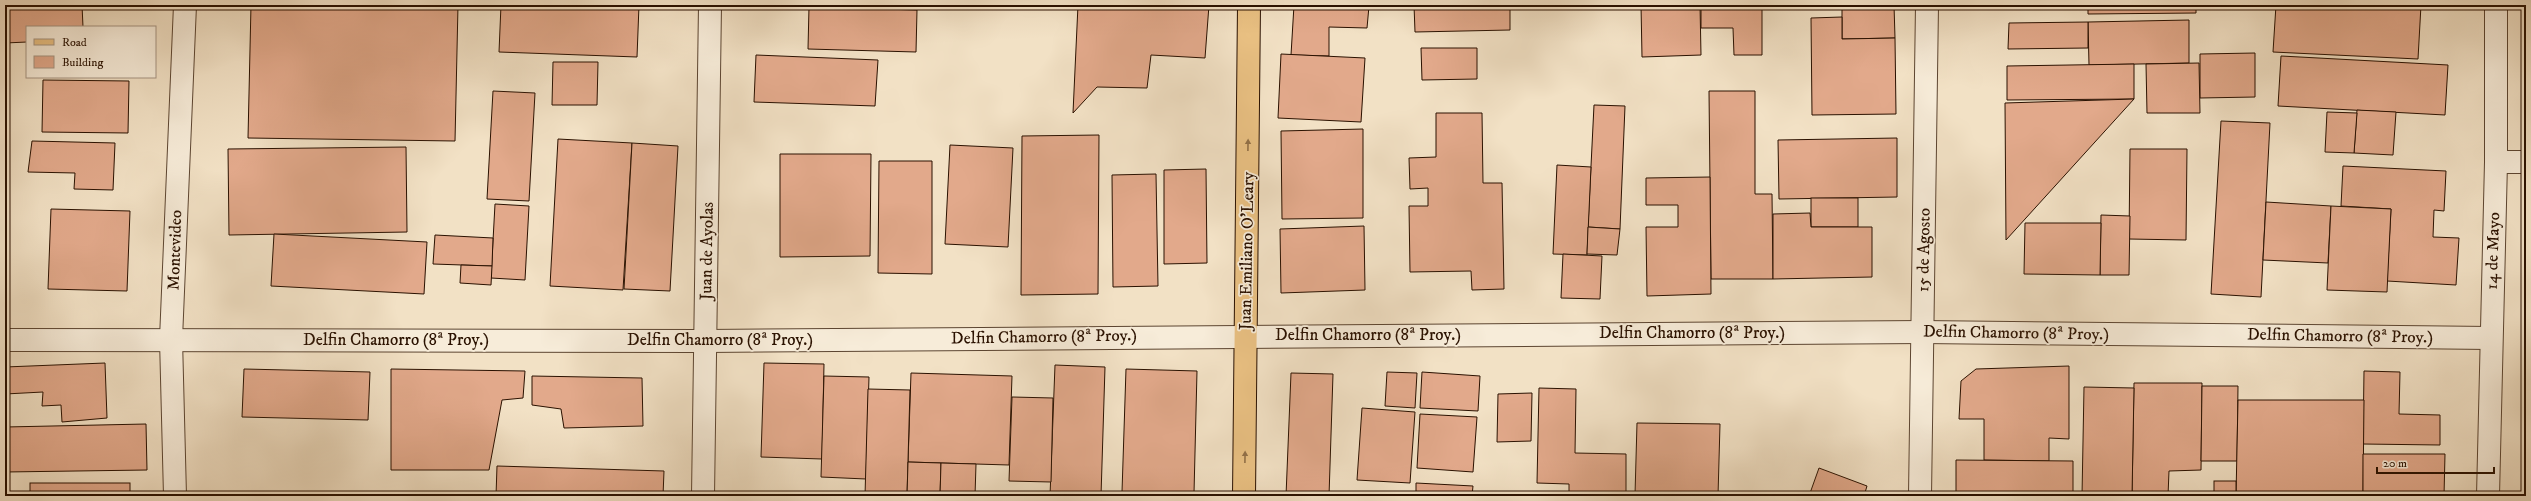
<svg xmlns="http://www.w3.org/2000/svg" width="2531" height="501" viewBox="0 0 2531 501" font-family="'IM FELL DW Pica',serif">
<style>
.building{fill:#e2a98b;stroke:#2a1100}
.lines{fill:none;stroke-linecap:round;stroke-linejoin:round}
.minor-casing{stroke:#5c4531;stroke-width:24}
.major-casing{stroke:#2a1100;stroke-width:24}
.minor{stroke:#f7ecd9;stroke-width:22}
.major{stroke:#e9c082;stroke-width:22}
.oneway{fill:#937148}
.labels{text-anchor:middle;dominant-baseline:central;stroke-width:3.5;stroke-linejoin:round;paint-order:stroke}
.street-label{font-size:17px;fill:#2a1100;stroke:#f7ecd9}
</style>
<rect width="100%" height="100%" fill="#f2e1c5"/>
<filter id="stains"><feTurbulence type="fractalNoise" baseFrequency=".005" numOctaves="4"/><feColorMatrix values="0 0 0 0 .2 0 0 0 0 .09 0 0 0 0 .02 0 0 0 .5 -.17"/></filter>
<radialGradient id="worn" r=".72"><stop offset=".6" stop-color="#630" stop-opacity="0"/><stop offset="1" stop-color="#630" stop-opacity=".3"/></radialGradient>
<g class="building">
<polygon points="5,5 82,5 83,27 27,27 27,42 5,43"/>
<polygon points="251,5 458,5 455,141 248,138"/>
<polygon points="501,5 639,5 637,57 499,52"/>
<polygon points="1078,5 1209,5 1205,58 1151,55 1147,88 1097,87 1073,113"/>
<polygon points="1294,5 1369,6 1367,28 1329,27 1329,56 1291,55"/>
<polygon points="1414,5 1510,5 1510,30 1415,32"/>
<polygon points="1641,5 1700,5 1701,55 1642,57"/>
<polygon points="1701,5 1762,5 1762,55 1734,55 1733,28 1701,28"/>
<polygon points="1842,5 1894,5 1895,38 1842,39"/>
<polygon points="2088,5 2196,5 2196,13 2088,14"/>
<polygon points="2276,5 2421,5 2418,59 2273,52"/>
<polygon points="809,7 917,10 916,52 808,49"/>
<polygon points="1842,17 1842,39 1895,38 1896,114 1812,115 1811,18"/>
<polygon points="2189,20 2189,63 2089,65 2088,22"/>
<polygon points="2088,22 2088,48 2008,49 2009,23"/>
<polygon points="1421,48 1477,48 1477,79 1422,80"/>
<polygon points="2255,53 2255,97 2200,98 2200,54"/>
<polygon points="1281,54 1365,58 1361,122 1278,118"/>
<polygon points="756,55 878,60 875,106 754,102"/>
<polygon points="2281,56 2448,65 2445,115 2278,106"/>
<polygon points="553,62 598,62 597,105 552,105"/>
<polygon points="2199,63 2200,113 2147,113 2146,64"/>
<polygon points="2134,64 2134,99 2007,100 2007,66"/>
<polygon points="43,80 129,81 128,133 42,132"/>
<polygon points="493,91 535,93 529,201 487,199"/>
<polygon points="1709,91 1755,91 1755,194 1772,194 1773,279 1711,279"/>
<polygon points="2134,99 2006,240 2005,103"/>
<polygon points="1594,105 1625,106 1620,229 1588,227"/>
<polygon points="2357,110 2396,112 2393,155 2354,153"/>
<polygon points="2327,112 2357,113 2354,153 2325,152"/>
<polygon points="1436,113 1482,113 1483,183 1502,183 1504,289 1472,290 1471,271 1410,272 1409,206 1428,206 1428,188 1410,189 1409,158 1436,157"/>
<polygon points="2221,121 2270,123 2261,297 2211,294"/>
<polygon points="1363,129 1363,218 1282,219 1281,131"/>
<polygon points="1099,135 1098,294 1021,295 1022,136"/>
<polygon points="1897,138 1897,197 1779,199 1778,140"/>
<polygon points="558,139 632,143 623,290 550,286"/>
<polygon points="32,141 115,143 113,190 74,189 75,173 28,172"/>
<polygon points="632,143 678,146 670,291 624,289"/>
<polygon points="950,145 1013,148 1008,247 945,244"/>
<polygon points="406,147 407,232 229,235 228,149"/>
<polygon points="2130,149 2187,149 2186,240 2129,239"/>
<polygon points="780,154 871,154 870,256 780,257"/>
<polygon points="879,161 932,161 932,274 878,273"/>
<polygon points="1557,165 1591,167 1587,255 1553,254"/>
<polygon points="2343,166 2446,171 2444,211 2434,210 2433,237 2459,238 2456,285 2387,281 2391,209 2341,206"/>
<polygon points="1206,169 1207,263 1164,264 1164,170"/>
<polygon points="1156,174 1158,286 1113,287 1112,175"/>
<polygon points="1710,177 1711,294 1647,296 1646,227 1678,227 1678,205 1646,205 1646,178"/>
<rect x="1811" y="198" width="47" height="29"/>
<polygon points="2266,202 2331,206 2328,263 2263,260"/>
<polygon points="495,204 529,206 525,280 491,278"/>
<polygon points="2331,206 2391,209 2387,292 2327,290"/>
<polygon points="51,209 130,211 127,291 48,289"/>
<polygon points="1810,213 1811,227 1872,227 1872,277 1773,279 1773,214"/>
<polygon points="2101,215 2130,216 2129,275 2100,275"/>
<polygon points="2025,223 2101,223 2100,275 2024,274"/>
<polygon points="1364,226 1365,290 1281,293 1280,229"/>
<polygon points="1588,227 1620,229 1617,255 1587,254"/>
<polygon points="274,234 427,242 424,294 271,286"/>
<polygon points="435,235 493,238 492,266 433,264"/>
<polygon points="1563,254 1602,256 1600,299 1561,298"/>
<polygon points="461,265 492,266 491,285 460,283"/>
<polygon points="105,363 107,418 62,422 61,405 42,406 43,392 5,394 5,367"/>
<polygon points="764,363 824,364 822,459 761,457"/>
<polygon points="1055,365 1105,367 1101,496 1050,496"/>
<polygon points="2069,366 2069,439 2049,438 2049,461 1984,460 1984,419 1959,419 1961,381 1976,369"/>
<polygon points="244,369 370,372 368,420 242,417"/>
<polygon points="391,369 525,371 523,398 502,400 489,470 391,470"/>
<polygon points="1126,369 1197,371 1194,493 1122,492"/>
<polygon points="2364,371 2400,372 2399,414 2440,415 2440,445 2363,444"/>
<polygon points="1387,372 1417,373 1415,408 1385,406"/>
<polygon points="1422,372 1480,376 1478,411 1420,408"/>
<polygon points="911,373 1012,376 1009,465 908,462"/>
<polygon points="1291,373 1333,374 1329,496 1286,496"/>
<polygon points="532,376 642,378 643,426 564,428 561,409 532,405"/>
<polygon points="824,376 869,377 866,479 821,477"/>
<polygon points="2134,383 2202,383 2201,470 2169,471 2168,496 2132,496"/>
<polygon points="2202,386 2238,386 2237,461 2201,461"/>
<polygon points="2084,387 2134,388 2132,496 2082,496"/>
<polygon points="1539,388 1576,389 1575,453 1626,454 1626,496 1569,496 1569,484 1537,483"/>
<polygon points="868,389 910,390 907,496 865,496"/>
<polygon points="1532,393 1531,441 1497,442 1498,394"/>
<polygon points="1012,397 1053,398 1051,482 1009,481"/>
<polygon points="2238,400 2364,400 2363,496 2236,496"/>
<polygon points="1362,408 1415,412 1410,483 1357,480"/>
<polygon points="1420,414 1477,417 1473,472 1417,468"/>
<polygon points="1637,423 1720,424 1718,496 1635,495"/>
<polygon points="146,424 147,470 5,472 5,427"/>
<polygon points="2363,454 2445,454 2444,496 2363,495"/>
<polygon points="1956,460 2073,461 2073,496 1956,496"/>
<polygon points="908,462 941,463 940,496 907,496"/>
<polygon points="941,463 976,464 975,496 940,496"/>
<polygon points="497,466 664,471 663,496 496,496"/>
<polygon points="1819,468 1867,486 1864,496 1809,496"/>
<rect x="2214" y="481" width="22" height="15"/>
<rect x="30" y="483" width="100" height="13"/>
<polygon points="1416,483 1473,486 1472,496 1416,496"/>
</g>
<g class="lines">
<defs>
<g id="minor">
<polyline points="2496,162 2526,162"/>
<polyline points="5,340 706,341 1923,332 2490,338"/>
<polyline points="175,496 171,339 185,5"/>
<polyline points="703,496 710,5"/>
<polyline points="1920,496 1927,5"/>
<polyline points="2488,496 2496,162 2496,5"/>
</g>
<polyline id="major" points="1244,496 1249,5"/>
</defs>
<use href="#minor" class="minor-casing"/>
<use href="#major" class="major-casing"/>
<use href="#minor" class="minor"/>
<use href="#major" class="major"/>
</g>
<defs><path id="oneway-solid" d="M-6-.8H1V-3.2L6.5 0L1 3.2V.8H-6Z"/></defs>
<g class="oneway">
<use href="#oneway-solid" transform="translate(1248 145) rotate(-89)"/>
<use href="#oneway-solid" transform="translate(1245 457) rotate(-89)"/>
</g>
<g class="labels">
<g class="street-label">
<text transform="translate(175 250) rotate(-88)">Montevideo</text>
<text transform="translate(1924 250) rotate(-89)">15 de Agosto</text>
<text transform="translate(707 251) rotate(-89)">Juan de Ayolas</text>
<text transform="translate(1247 251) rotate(-89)">Juan Emiliano O'Leary</text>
<text transform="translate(2493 251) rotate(-88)">14 de Mayo</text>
<text x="1692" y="333">Delfin Chamorro (8ª Proy.)</text>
<text transform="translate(2016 333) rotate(1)">Delfin Chamorro (8ª Proy.)</text>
<text x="1368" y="335">Delfin Chamorro (8ª Proy.)</text>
<text transform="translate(2340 336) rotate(1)">Delfin Chamorro (8ª Proy.)</text>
<text transform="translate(1044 337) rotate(-1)">Delfin Chamorro (8ª Proy.)</text>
<text x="396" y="340">Delfin Chamorro (8ª Proy.)</text>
<text x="720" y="340">Delfin Chamorro (8ª Proy.)</text>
</g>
</g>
<rect width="2531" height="501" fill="none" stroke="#f2e1c5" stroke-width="20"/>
<rect x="6" y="6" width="2519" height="489" fill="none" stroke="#2a1100" stroke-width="2"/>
<rect x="10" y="10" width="2511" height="481" fill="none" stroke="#2a1100"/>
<rect x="26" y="26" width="130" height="52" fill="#f7ecd9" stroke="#a59482"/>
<rect x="34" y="39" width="20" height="6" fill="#e9c082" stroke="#a59482"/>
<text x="62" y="46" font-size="12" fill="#2a1100">Road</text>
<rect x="34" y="56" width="20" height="12" fill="#e2a98b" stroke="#a59482"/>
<text x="62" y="66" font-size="12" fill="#2a1100">Building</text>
<path d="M2377 467v6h117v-6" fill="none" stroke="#2a1100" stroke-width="2"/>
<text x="2383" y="467" font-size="12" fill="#2a1100" stroke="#f7ecd9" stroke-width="3" paint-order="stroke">20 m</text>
<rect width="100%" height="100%" filter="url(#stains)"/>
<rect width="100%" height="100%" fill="url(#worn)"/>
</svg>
